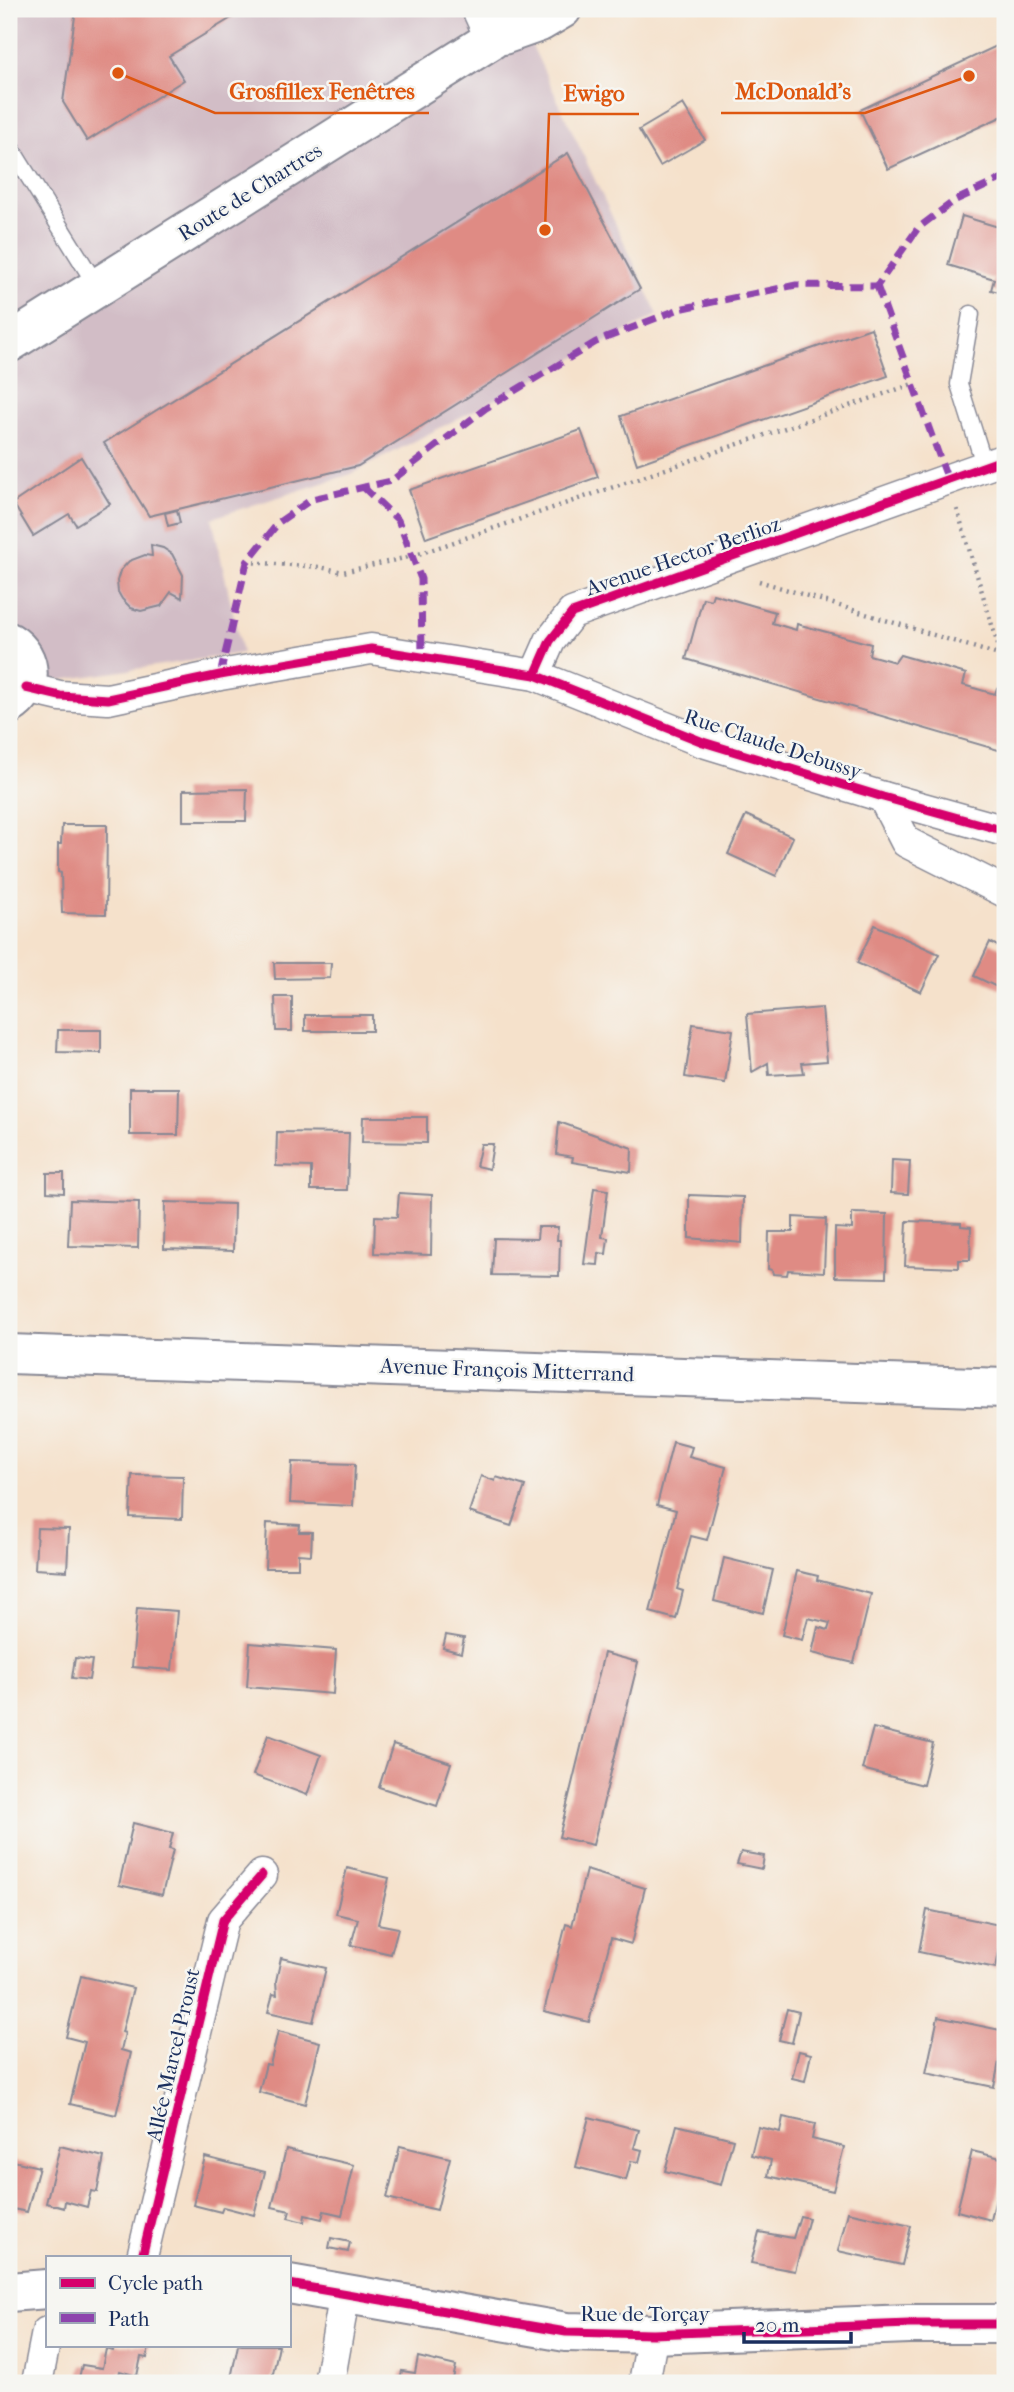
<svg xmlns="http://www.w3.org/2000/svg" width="1014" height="2392" viewBox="0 0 1014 2392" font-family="'IM FELL French Canon',serif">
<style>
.industrial{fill:#d2bdc6}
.building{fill:#df8b84}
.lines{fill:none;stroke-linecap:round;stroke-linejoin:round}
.lane-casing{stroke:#888894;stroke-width:19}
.street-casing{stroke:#888894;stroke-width:33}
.secondary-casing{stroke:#888894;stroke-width:42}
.path{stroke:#888894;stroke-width:4.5;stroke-dasharray:2 5;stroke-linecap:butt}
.lane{stroke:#fff;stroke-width:16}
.street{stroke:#fff;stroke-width:30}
.secondary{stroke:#fff;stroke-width:38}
.quiet{stroke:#8e44ad;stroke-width:7;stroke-dasharray:14 7;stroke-linecap:butt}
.cycleway-casing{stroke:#f6f6f2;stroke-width:13}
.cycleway{stroke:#d6006c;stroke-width:9}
.labels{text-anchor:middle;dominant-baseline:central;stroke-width:5;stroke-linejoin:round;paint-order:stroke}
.street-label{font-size:21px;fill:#1b2f5e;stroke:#f6f6f2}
.leader{fill:none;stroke:#de5710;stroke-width:2.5}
.callout-dot{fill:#de5710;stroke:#f6f6f2;stroke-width:2.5}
.callout-label{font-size:23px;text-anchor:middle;font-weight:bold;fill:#de5710;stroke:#f6f6f2;stroke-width:5;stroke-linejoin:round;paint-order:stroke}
</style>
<rect width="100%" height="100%" fill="#f6f6f2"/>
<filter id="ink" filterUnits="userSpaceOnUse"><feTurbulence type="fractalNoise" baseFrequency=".0143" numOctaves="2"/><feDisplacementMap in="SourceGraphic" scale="14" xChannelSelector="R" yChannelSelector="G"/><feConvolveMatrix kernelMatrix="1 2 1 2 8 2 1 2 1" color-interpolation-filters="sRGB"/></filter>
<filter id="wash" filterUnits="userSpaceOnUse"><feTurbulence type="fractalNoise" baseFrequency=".00686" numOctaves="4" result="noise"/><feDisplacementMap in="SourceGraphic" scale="28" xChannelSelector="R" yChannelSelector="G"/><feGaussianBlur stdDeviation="1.57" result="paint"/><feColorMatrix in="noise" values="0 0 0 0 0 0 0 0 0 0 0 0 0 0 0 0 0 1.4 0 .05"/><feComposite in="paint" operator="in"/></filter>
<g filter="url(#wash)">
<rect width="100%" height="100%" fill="#f5e1cb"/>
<polygon class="industrial" points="9,9 515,9 658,315 351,474 212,518 242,653 9,688"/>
<g id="blocks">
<g class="building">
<polygon points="76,9 246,9 169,56 184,80 87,141 63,102"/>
<polygon points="1005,42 1005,115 888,169 860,110"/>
<polygon points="683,104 705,140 660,166 639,130"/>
<polygon points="568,153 640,289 358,466 149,516 104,443"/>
<polygon points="962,216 1005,229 1005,286 1003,293 991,290 994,279 948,265"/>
<polygon points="871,328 888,376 637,464 621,416"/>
<polygon points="581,430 598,477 426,538 409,490"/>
<polygon points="81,457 110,504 76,525 69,514 33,536 13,503"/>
<polygon points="177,510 180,523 168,526 165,513"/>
<polygon points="151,545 163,548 172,554 183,575 182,598 171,592 161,606 141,611 131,608 122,599 118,592 117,581 120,571 129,561 145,555 152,556"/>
<polygon points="713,594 775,612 772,623 796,630 797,624 871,644 869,655 895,662 900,655 966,674 963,685 995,694 997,688 1005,690 1005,752 686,659 703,598 711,600"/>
<polygon points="247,789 246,821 183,821 183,790"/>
<polygon points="746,815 793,837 776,876 728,854"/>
<polygon points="62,825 107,825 106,914 62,913 61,873 58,872 58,844 61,844"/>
<polygon points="875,925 939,954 921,992 857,963"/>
<polygon points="990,942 1005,950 1005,991 974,976"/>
<polygon points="274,963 331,963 330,978 275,979"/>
<polygon points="275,997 292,997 292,1031 276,1031"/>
<polygon points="822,1008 827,1061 802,1063 804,1073 769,1075 768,1063 752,1072 747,1014"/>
<rect x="305" y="1015" width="67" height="16"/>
<polygon points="693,1024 733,1030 725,1083 685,1077"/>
<polygon points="58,1030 101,1030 101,1053 57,1052"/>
<polygon points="130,1088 179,1088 178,1135 130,1135"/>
<polygon points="363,1117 427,1117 427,1143 362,1142"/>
<polygon points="559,1122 632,1148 631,1172 572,1162 573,1157 556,1154"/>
<polygon points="277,1132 349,1133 347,1190 311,1190 311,1167 276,1166"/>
<polygon points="481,1144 493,1144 489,1169 476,1166"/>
<polygon points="892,1160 910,1161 908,1194 891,1193"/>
<polygon points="47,1173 64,1173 64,1193 47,1192"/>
<polygon points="594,1188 608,1190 602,1237 608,1238 606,1254 599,1253 598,1265 584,1264"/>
<polygon points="399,1193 432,1195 431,1255 374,1253 375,1216 397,1217"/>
<polygon points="689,1195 743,1197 742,1243 689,1238"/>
<polygon points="70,1200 139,1202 138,1248 68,1246"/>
<polygon points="165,1202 234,1204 233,1251 164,1249"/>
<polygon points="852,1213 887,1214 886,1278 835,1277 835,1228 852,1229"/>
<polygon points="793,1217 826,1219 824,1272 788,1270 787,1275 773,1274 772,1270 768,1269 769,1232 793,1232"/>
<polygon points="907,1221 961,1223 961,1226 971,1227 970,1260 959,1260 959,1268 905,1266"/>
<polygon points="538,1227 558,1227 557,1240 560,1240 559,1276 492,1275 494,1238 537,1239"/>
<polygon points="673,1442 692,1447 689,1457 726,1467 707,1540 691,1536 677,1589 683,1591 676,1619 650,1612 676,1510 657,1505"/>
<polygon points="292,1462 355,1464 353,1506 290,1503"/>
<polygon points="132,1475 183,1476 182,1519 130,1517"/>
<polygon points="481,1476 495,1481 496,1477 525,1486 511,1526 469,1512"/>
<polygon points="267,1523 300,1525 299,1532 312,1532 311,1555 298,1554 298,1568 265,1568"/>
<polygon points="37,1528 69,1529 67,1571 35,1569"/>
<polygon points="724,1558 773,1570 763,1613 714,1601"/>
<polygon points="797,1571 818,1576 817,1580 871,1594 854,1663 812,1653 818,1627 828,1630 830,1623 808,1618 802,1640 782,1635"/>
<polygon points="137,1608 177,1611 172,1670 132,1667"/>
<polygon points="446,1635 464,1638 461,1653 443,1648"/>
<polygon points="250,1643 336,1650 333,1694 247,1687"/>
<polygon points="604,1653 638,1662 593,1845 559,1837"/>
<polygon points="75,1658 92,1660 89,1680 72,1678"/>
<polygon points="873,1728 933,1743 923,1785 862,1769"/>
<polygon points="268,1735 321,1755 307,1795 253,1775"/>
<polygon points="393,1744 451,1763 437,1806 379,1787"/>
<polygon points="133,1823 173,1833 169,1849 173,1850 162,1895 119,1885"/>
<polygon points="741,1852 764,1856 762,1869 737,1864"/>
<polygon points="347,1868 389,1878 378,1924 398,1928 391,1954 351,1945 358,1919 336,1914"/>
<polygon points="586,1870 645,1888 631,1944 611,1938 589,2022 544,2011 566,1924 572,1926"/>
<polygon points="927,1910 1004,1926 996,1968 919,1952"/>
<polygon points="281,1958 326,1968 313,2022 268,2012 273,1994 277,1995 276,1981"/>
<polygon points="81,1976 133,1988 122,2032 125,2033 121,2050 131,2053 116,2115 70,2104 85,2042 66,2037"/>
<polygon points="787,2009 799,2012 792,2043 779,2040"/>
<polygon points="938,2017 1005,2031 994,2087 926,2073"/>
<polygon points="278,2031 320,2042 305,2104 259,2092 266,2064 270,2065"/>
<polygon points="799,2051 811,2054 805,2081 792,2078"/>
<polygon points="589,2117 639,2130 634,2148 642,2150 639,2162 631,2161 626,2180 576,2167"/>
<polygon points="783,2117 815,2124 812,2139 844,2147 833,2191 768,2176 771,2160 751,2155 758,2127 780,2132"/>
<polygon points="677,2125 733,2139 721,2185 665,2171"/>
<polygon points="60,2146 104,2157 97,2192 91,2191 87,2207 65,2201 64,2208 46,2203"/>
<polygon points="400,2146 450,2158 437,2210 387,2198"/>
<polygon points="286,2149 354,2165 342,2215 324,2211 322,2219 305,2215 304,2222 288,2218 290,2211 272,2207"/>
<polygon points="972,2151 1005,2159 991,2220 957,2211"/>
<polygon points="205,2157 265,2172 254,2215 223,2207 221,2212 193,2205"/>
<polygon points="9,2160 39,2167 27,2212 9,2208"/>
<polygon points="848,2212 911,2226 902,2265 838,2251"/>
<polygon points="800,2216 809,2218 795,2271 751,2263 759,2232 793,2238"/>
<polygon points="331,2238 350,2242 348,2252 329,2248"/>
<polygon points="114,2345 149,2345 147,2358 141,2357 137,2376 120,2371 117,2383 78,2382 82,2365 102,2368 106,2349 113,2351"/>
<polygon points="238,2345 279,2345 271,2383 230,2383"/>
<polygon points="418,2357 456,2366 452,2383 399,2383 402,2371 415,2373"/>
</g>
</g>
</g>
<g filter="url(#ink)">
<use href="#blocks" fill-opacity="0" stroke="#888894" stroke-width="2"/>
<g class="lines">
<defs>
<g id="lane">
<polyline points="9,145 98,288"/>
<polyline points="971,314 959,384 985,467"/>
</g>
<g id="street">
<polyline points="477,9 491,40"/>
<polyline points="535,675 550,641 572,613 1005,459"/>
<polyline points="26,688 60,696 108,699 220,675 371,649 535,675 703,742 883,797 1005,831"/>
<polyline points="883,797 906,842 1005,892"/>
<polyline points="142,2257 223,1920 262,1875"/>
<polyline points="37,2383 47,2332"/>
<polyline points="329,2383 345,2293"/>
<polyline points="644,2383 653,2334"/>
</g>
<g id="secondary">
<polyline points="503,35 540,22 562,9"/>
<polyline points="9,343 491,40 526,9"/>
<path d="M9,642C34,657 34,690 9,705"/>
<polyline points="9,1354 1005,1388"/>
<polyline points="289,2284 566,2332 653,2334 909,2324 1005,2324"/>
<polyline points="9,2292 47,2289"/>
</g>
</defs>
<use href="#lane" class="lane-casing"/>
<use href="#street" class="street-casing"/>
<use href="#secondary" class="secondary-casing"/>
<g class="path">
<polyline points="957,509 1001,655"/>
<polyline points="247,562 320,567 343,572 413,556 913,384"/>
<polyline points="759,581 1005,657"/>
</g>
<use href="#lane" class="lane"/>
<use href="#street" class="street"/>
<use href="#secondary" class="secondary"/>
<g class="quiet">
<polyline points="877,286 948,480"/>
<polyline points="362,486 398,520 421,579 422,657"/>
<polyline points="220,675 247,562 279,522 312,499 391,481 486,408 596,342 679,309 796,285 877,286 918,228 954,201 1005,177"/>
</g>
<defs>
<g id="cycleway">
<polyline points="535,675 550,641 572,613 1005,459"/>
<polyline points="26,688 60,696 108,699 220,675 371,649 535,675 703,742 883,797 1005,831"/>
<polyline points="142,2257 223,1920 262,1875"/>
<polyline points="289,2284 566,2332 653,2334 909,2324 1005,2324"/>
</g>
</defs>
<use href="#cycleway" class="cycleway-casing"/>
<use href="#cycleway" class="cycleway"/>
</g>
</g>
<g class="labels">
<g class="street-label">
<text transform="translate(250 192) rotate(-32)">Route de Chartres</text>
<text transform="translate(683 556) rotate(-19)">Avenue Hector Berlioz</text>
<text transform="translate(773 744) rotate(18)">Rue Claude Debussy</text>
<text transform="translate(507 1370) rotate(2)">Avenue François Mitterrand</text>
<text transform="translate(173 2055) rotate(-77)">Allée Marcel Proust</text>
<text x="645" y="2314">Rue de Torçay</text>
</g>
</g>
<path class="leader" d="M969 76L865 113H721M118 73L215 113H429M545 230L549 114H639"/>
<g class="callout-dot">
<circle cx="969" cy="76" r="7"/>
<circle cx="118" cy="73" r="7"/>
<circle cx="545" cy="230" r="7"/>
</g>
<g class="callout-label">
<text x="793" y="99">McDonald's</text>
<text x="322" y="99">Grosfillex Fenêtres</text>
<text x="594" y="101">Ewigo</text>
</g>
<rect width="1014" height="2392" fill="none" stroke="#f6f6f2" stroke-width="35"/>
<rect x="46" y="2256" width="245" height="91" fill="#f6f6f2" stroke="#9ea6b7" stroke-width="2"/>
<rect x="60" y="2278" width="35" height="10" fill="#d6006c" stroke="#9ea6b7" stroke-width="2"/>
<text x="108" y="2290" font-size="21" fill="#1b2f5e">Cycle path</text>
<rect x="60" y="2313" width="35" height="10" fill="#8e44ad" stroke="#9ea6b7" stroke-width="2"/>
<text x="108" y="2326" font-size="21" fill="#1b2f5e">Path</text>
<path d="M744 2332v10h107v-10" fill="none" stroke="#1b2f5e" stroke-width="3.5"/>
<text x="755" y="2332" font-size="21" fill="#1b2f5e" stroke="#f6f6f2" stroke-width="5" paint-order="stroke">20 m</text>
</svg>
